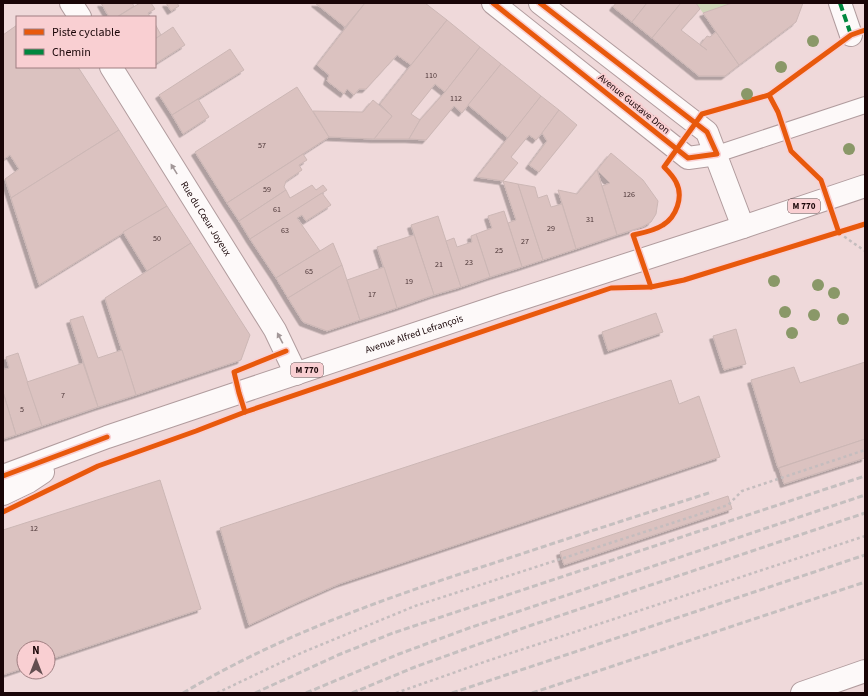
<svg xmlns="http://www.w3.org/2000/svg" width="868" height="696" viewBox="0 0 868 696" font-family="'Source Sans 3',sans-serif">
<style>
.green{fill:#cfd7b9}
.building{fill:#dbc2c0;stroke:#ccb7b5;filter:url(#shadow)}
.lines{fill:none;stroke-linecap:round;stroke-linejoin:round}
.service-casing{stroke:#b19c9e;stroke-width:18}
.pedestrian-casing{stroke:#b19c9e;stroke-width:24}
.minor-casing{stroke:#b19c9e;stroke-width:24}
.primary-casing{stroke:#b19c9e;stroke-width:24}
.path{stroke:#c5bdbe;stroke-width:2.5;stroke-dasharray:3 3;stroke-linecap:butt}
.service{stroke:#fdf9f9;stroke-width:16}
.pedestrian{stroke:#fdf9f9;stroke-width:22}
.minor{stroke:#fdf9f9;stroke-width:22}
.primary{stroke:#fdf9f9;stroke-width:22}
.rail{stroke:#c5bfbf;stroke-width:3;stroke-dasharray:6 3;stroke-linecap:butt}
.quiet{stroke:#00873e;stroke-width:4;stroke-dasharray:8 4;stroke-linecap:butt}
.cycleway-casing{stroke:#f9cfd2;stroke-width:8}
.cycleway{stroke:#e8590c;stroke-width:5}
.tree{fill:#8a9868}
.oneway{fill:#a29798}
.labels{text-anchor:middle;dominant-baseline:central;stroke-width:4;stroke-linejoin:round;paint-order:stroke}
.number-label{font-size:8px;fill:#4a3435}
.shield{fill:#f9cfd2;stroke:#5c4244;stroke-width:1}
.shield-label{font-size:9px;font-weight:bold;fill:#190507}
.street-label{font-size:10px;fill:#190507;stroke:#f9cfd2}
</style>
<defs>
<filter id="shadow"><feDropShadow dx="-3.5" dy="3.5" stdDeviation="0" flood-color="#0004"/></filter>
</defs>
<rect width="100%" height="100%" fill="#efd9da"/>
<polygon class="green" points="696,3 732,3 703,13"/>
<g class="building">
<polygon points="101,3 132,3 134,6 117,17 109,17"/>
<polygon points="140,3 151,3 155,9 148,13 150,17 117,17"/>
<polygon points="166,3 177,3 179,6 171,11"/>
<polygon points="315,3 365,3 345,27"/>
<polygon points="365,3 425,3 447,20 411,65 397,55 366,89 359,89 354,95 347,89 344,94 327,81 329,75 317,65"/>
<polygon points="616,3 647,3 632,22 613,7"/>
<polygon points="647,3 681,3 652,38 632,22"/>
<polygon points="681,3 696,3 700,9 681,30 707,50 700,45 707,36 710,37 716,32 739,65 725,76 699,76 652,38"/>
<polygon points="732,3 803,3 796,22 739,65 703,13"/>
<polygon points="447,20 480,47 445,92 435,84 411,114 420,120 409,139 374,139 392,116 380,104"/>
<polygon points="155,24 161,35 155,39"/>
<polygon points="17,25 17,67 78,67 119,130 11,198 5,179 19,169 10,155 3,160 3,35"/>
<polygon points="173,27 185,45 155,64 155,39"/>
<polygon points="480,47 501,64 462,113 454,106 426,140 409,139 420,120 445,92"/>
<polygon points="230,49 244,70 172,115 159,95"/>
<polygon points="501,64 541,96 508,138 468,105"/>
<polygon points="297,87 329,137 227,203 195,152"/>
<polygon points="541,96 559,110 542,133 536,140 529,135 511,157 518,163 503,181 477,177"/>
<polygon points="198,99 209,117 183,134 172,115"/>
<polygon points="373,100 392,116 374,139 329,137 313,111 363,112"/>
<polygon points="559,110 577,125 539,172 529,165 547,141 542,133"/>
<polygon points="119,130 167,206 39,285 11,198"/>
<polygon points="611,153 643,180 658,201 656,214 651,222 642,227 617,235 602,186 610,183 597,170"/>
<polygon points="303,154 307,160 299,165 302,170 286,181 284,187 286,190 239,221 227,203"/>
<polygon points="597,170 617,235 576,249 558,190 577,194"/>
<polygon points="503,181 518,184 543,260 522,267 508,223 516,220"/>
<polygon points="518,184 535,187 538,198 547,195 551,207 562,204 576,249 543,260"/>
<polygon points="312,185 316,190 323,185 327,190 250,239 239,221 286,190 290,198"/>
<polygon points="322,193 331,205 306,221 302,215 297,218 320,251 276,278 250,239"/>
<polygon points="167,206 191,243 147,271 123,232"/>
<polygon points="504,211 522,267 490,277 476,234 492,228 488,216"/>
<polygon points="438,216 461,287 434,295 411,225"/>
<polygon points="476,234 490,277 461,287 446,241 454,238 457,247 472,242 471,236"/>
<polygon points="414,235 434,295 397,308 377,247"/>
<polygon points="191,243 250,335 241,360 136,395 105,298"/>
<polygon points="333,243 342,265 288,298 276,278"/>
<polygon points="342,265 360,320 327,331 303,322 288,298"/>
<polygon points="384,267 397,308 360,320 347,280"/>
<polygon points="656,313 663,332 608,351 602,332"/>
<polygon points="83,316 98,358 122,350 136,395 98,407 70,320"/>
<polygon points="736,329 746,364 724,370 713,336"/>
<polygon points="18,353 42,426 16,435 3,392 3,370 9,368 6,357"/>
<polygon points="865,362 865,439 778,468 751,380 794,367 800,383"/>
<polygon points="83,363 98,407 42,426 27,382"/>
<polygon points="671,380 679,404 699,396 720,457 339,584 298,602 249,625 220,528"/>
<polygon points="3,392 16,435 3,439"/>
<polygon points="865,439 865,458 784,484 779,468"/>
<polygon points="160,480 201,609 48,660 48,648 24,648 24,668 3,675 3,530"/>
<polygon points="728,496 732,509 564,565 560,552"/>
</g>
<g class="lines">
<defs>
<polyline id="service" points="717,154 865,105"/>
<polyline id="pedestrian" points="840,3 851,35"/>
<g id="minor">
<polyline points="71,3 80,17"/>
<path id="s1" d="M111,67L275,330L296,374"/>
<polyline points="802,693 865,671"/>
</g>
<g id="primary">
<polyline points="493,3 688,158 717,154"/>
<polyline points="540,3 707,132 743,227"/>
<path id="s2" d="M3,476L107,437L232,395L508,303L743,227L865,186"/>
<polyline points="3,494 28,482 43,472"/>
</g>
</defs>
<use href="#service" class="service-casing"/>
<use href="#pedestrian" class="pedestrian-casing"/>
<use href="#minor" class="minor-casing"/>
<use href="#primary" class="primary-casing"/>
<g class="path">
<polyline points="720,109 769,95 830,50"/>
<polyline points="793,153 817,175"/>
<polyline points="835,222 839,233 865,251"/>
<path d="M665,224C677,214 682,197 676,182"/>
<polyline points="217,693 301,653 415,606 728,505 742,491 865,450"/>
<polyline points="396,693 487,661 865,536"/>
</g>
<use href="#service" class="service"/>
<use href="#pedestrian" class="pedestrian"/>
<use href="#minor" class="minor"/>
<use href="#primary" class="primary"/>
<g class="rail">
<path d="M183,693C282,634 388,597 497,562C569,538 640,515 712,492"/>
<polyline points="255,693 338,655 393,633 865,476"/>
<polyline points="306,693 399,654 469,628 865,495"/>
<polyline points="352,693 415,667 532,625 865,513"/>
<polyline points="452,693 865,555"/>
<polyline points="532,693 865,582"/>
</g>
<polyline class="quiet" points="840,3 851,35"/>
<defs>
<g id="cycleway">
<polyline points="493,3 688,158 717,154 707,132 540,3"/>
<polyline points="769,95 778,112 791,151 821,180 839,233"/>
<path d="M651,287L633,235C642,233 654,231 663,225C676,217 684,197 676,182C673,176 669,172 664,167L702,114L769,95L851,35L865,30"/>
<polyline points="245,412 239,393 234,372 286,351"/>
<polyline points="3,476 107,437"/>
<polyline points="3,512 98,466 196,431 245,412 611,288 651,287 684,280 865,224"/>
</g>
</defs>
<use href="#cycleway" class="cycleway-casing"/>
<use href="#cycleway" class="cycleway"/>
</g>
<g class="tree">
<circle cx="813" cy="41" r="6"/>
<circle cx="781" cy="67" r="6"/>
<circle cx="747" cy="94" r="6"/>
<circle cx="849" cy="149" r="6"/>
<circle cx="774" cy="281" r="6"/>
<circle cx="818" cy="285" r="6"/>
<circle cx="834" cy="293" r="6"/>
<circle cx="785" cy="312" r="6"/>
<circle cx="814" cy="315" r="6"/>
<circle cx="843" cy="319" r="6"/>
<circle cx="792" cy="333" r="6"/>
</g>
<defs><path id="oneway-solid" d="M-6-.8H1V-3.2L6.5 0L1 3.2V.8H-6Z"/></defs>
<g class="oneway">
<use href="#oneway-solid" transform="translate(174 169) rotate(-122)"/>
<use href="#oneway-solid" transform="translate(280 338) rotate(-118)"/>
</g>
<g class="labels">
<g class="number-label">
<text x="431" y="75">110</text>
<text x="456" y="98">112</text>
<text x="262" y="145">57</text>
<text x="267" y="189">59</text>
<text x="629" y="194">126</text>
<text x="277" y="209">61</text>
<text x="590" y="219">31</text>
<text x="551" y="228">29</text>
<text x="285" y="230">63</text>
<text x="157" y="238">50</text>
<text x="525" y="241">27</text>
<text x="499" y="250">25</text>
<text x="469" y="262">23</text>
<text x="439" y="264">21</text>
<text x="309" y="271">65</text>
<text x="409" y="281">19</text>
<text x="372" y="294">17</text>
<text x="63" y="395">7</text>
<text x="22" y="409">5</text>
<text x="34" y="528">12</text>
</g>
<g class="shield">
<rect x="788" y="199" width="32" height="14" rx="3"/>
<rect x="291" y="363" width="32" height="14" rx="3"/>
</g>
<g class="shield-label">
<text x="804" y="206">M 770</text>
<text x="307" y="370">M 770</text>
</g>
<g class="street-label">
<text transform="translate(634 104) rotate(39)">Avenue Gustave Dron</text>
<text stroke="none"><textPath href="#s1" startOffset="179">Rue du Cœur Joyeux</textPath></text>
<text stroke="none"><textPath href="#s2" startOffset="435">Avenue Alfred Lefrançois</textPath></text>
</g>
</g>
<rect width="868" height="696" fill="none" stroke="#190507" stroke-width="8"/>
<rect x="16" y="16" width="140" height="52" fill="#f9cfd2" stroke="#9f7e81"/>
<rect x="24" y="29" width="20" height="6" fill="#e8590c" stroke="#9f7e81"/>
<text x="52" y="36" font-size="12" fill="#190507">Piste cyclable</text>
<rect x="24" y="49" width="20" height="6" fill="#00873e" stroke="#9f7e81"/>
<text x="52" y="56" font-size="12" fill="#190507">Chemin</text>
<g transform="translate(36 660)"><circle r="19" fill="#f9cfd2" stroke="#9f7e81"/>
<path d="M0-3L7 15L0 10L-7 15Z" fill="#644f51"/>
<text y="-6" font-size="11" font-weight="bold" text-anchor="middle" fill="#190507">N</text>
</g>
</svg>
